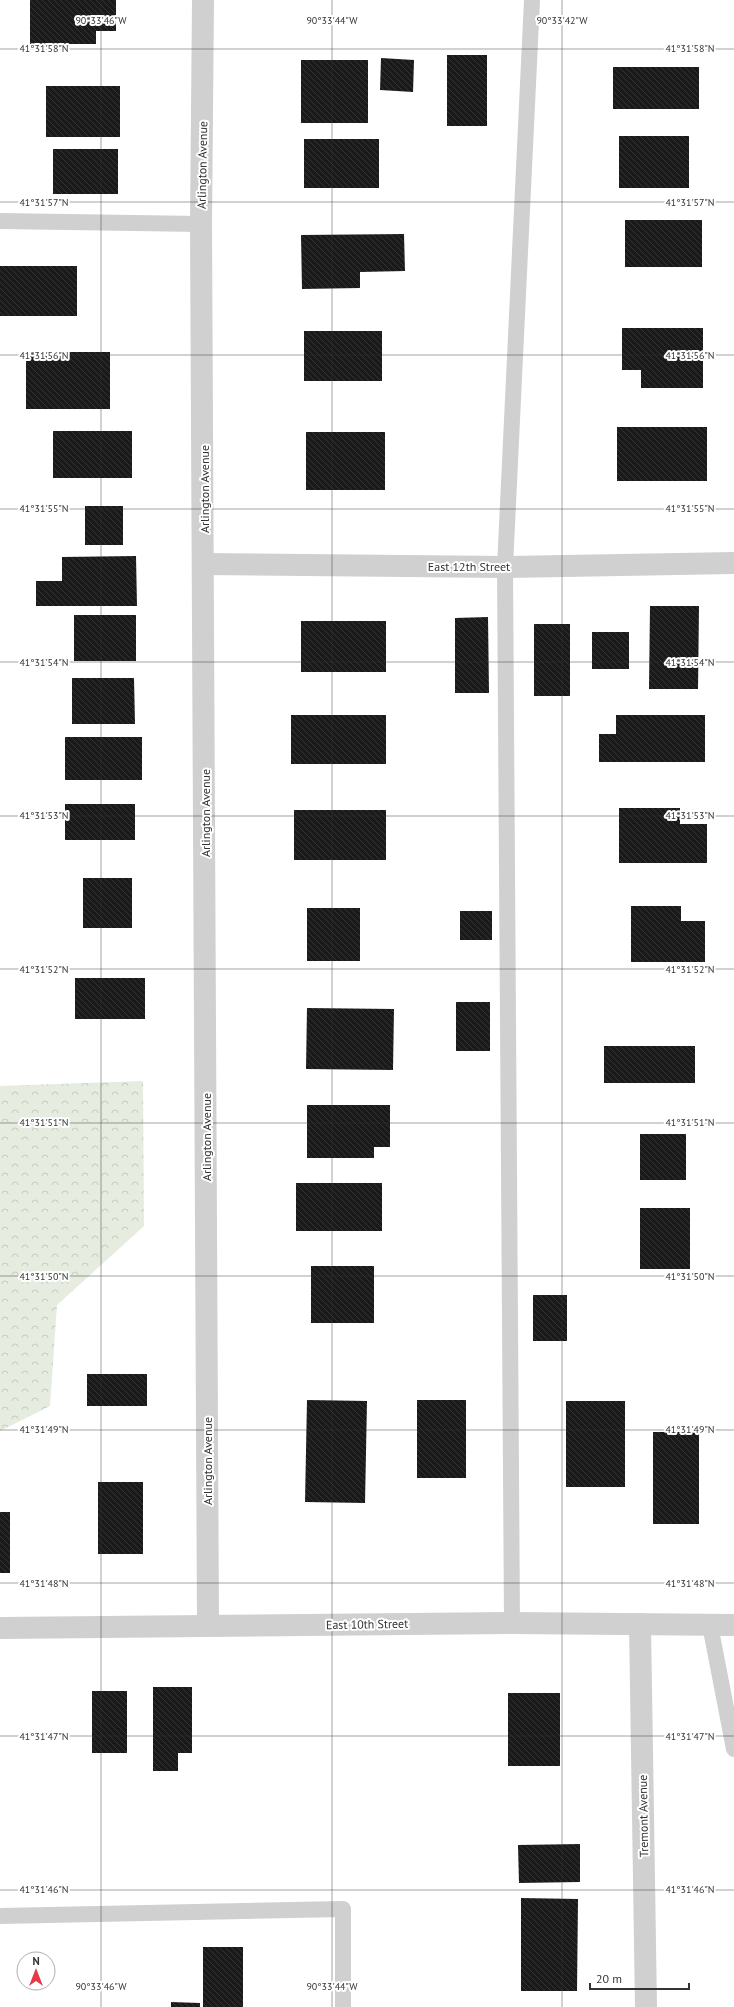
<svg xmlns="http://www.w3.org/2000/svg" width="734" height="2007" viewBox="0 0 734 2007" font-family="'PT Sans',sans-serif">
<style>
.forest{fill:url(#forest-crowns)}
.building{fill:url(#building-back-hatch)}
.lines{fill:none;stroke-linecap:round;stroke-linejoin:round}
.lane{stroke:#d0d0d0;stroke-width:16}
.street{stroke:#d0d0d0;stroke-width:22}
.ticks{fill:none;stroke:#333;stroke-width:1;stroke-opacity:0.45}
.labels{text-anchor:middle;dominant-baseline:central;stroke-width:4;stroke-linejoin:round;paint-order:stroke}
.street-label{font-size:12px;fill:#333;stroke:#fff}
.ticks-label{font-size:10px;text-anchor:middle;fill:#333;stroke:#fff;stroke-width:4;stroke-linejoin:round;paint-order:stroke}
</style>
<defs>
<pattern id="forest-crowns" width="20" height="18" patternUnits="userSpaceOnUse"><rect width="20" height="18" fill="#e6ecdf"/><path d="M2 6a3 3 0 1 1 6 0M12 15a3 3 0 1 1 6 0" fill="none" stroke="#c6cbc0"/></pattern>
<pattern id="building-back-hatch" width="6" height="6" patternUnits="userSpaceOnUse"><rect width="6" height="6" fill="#1a1a1a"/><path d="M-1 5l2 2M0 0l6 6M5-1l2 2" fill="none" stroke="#333"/></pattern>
</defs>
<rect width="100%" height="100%" fill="#fff"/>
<polygon class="forest" points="143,1081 144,1226 57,1305 50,1406 0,1431 0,1086"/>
<g class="building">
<polygon points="30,0 116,0 116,31 96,31 96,44 30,44"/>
<rect x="447" y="55" width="40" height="71"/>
<polygon points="381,58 414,60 413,92 380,90"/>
<rect x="301" y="60" width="67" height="63"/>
<rect x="613" y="67" width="86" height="42"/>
<rect x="46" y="86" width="74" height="51"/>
<rect x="619" y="136" width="70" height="52"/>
<rect x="304" y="139" width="75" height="49"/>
<rect x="53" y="149" width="65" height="45"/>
<rect x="625" y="220" width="77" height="47"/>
<polygon points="404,234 405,271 360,272 360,288 302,289 301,235"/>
<rect x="0" y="266" width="77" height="50"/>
<polygon points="622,328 703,328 703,388 641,388 641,370 622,370"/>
<rect x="304" y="331" width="78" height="50"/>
<rect x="26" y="352" width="84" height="57"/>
<rect x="617" y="427" width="90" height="54"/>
<rect x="53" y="431" width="79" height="47"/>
<rect x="306" y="432" width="79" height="58"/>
<rect x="85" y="506" width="38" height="39"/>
<polygon points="136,556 137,606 36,606 36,581 62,581 62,557"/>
<polygon points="650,606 699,606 698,689 649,689"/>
<rect x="74" y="615" width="62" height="46"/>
<polygon points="488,617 489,693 455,693 455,618"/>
<rect x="301" y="621" width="85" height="51"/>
<rect x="534" y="624" width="36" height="72"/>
<rect x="592" y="632" width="37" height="37"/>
<polygon points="72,678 134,678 135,724 72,724"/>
<rect x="291" y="715" width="95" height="49"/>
<polygon points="616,715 705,715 705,762 599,762 599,734 616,734"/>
<rect x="65" y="737" width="77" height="43"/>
<rect x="65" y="804" width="70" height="36"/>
<polygon points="619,808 680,808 680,824 707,824 707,863 619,863"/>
<rect x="294" y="810" width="92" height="50"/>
<rect x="83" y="878" width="49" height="50"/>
<polygon points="631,906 681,906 681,921 705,921 705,962 631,962"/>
<rect x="307" y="908" width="53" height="53"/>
<rect x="460" y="911" width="32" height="29"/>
<rect x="75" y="978" width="70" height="41"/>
<rect x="456" y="1002" width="34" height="49"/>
<polygon points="307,1008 394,1009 393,1070 306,1069"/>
<rect x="604" y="1046" width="91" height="37"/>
<polygon points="307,1105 390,1105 390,1147 374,1147 374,1158 307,1158"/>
<rect x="640" y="1134" width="46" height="46"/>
<rect x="296" y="1183" width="86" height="48"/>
<rect x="640" y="1208" width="50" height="61"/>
<rect x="311" y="1266" width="63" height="57"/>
<rect x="533" y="1295" width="34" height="46"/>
<rect x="87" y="1374" width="60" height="32"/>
<polygon points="307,1400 367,1401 365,1503 305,1502"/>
<rect x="417" y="1400" width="49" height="78"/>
<rect x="566" y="1401" width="59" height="86"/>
<rect x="653" y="1432" width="46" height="92"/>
<rect x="98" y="1482" width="45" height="72"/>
<rect x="0" y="1512" width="10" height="61"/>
<polygon points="153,1687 192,1687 192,1753 178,1753 178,1771 153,1771"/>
<rect x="92" y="1691" width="35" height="62"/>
<rect x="508" y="1693" width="52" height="73"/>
<polygon points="580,1844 580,1882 519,1883 518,1845"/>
<polygon points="521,1898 578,1899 577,1991 521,1991"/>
<rect x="203" y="1947" width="40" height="60"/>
<polygon points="171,2002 200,2003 200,2007 171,2007"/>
</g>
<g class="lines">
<g class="lane">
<polyline points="0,221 201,224"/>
<polyline points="512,1623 505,567 532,0"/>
<polyline points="710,1625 734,1749"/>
<polyline points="0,1916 343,1909 343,2007"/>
</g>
<g class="street">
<polyline points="203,0 201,224 208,1626"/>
<polyline points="204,564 505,567 734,563"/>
<polyline points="640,1624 646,2007"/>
<polyline points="0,1628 512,1623 734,1625"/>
</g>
</g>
<path class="ticks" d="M101,0V2007M332,0V2007M562,0V2007M0,49H734M0,202H734M0,355H734M0,509H734M0,662H734M0,816H734M0,969H734M0,1123H734M0,1276H734M0,1430H734M0,1583H734M0,1736H734M0,1890H734"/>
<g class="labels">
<g class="street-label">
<text transform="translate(202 165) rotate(-89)">Arlington Avenue</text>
<text transform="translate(204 489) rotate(-90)">Arlington Avenue</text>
<text x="469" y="566">East 12th Street</text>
<text transform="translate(205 813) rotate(-90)">Arlington Avenue</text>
<text transform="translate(206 1137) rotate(-90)">Arlington Avenue</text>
<text transform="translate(207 1461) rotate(-90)">Arlington Avenue</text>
<text transform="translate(367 1624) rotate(-1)">East 10th Street</text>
<text transform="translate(643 1816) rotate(-91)">Tremont Avenue</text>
</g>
</g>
<g class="ticks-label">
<text x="101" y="24">90°33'46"W</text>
<text x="332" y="24">90°33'44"W</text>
<text x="562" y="24">90°33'42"W</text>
<text x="44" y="52">41°31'58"N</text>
<text x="690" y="52">41°31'58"N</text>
<text x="44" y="206">41°31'57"N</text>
<text x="690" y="206">41°31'57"N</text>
<text x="44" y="359">41°31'56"N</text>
<text x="690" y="359">41°31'56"N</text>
<text x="44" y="512">41°31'55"N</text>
<text x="690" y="512">41°31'55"N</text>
<text x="44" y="666">41°31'54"N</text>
<text x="690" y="666">41°31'54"N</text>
<text x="44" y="819">41°31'53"N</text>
<text x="690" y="819">41°31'53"N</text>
<text x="44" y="973">41°31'52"N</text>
<text x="690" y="973">41°31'52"N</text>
<text x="44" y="1126">41°31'51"N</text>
<text x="690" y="1126">41°31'51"N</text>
<text x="44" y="1280">41°31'50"N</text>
<text x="690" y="1280">41°31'50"N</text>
<text x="44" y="1433">41°31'49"N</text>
<text x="690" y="1433">41°31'49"N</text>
<text x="44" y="1587">41°31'48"N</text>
<text x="690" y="1587">41°31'48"N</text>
<text x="44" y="1740">41°31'47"N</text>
<text x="690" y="1740">41°31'47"N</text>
<text x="44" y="1893">41°31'46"N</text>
<text x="690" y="1893">41°31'46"N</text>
<text x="101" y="1990">90°33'46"W</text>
<text x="332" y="1990">90°33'44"W</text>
</g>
<g transform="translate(36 1971)"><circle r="19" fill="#ffffff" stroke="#adadad"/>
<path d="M0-3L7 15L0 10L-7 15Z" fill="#e63946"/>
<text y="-6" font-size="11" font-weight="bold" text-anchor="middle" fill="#333333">N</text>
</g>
<path d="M590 1983v6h99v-6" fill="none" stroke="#333333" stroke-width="2"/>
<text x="596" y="1983" font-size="12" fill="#333333" stroke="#ffffff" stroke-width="3" paint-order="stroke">20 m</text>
</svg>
